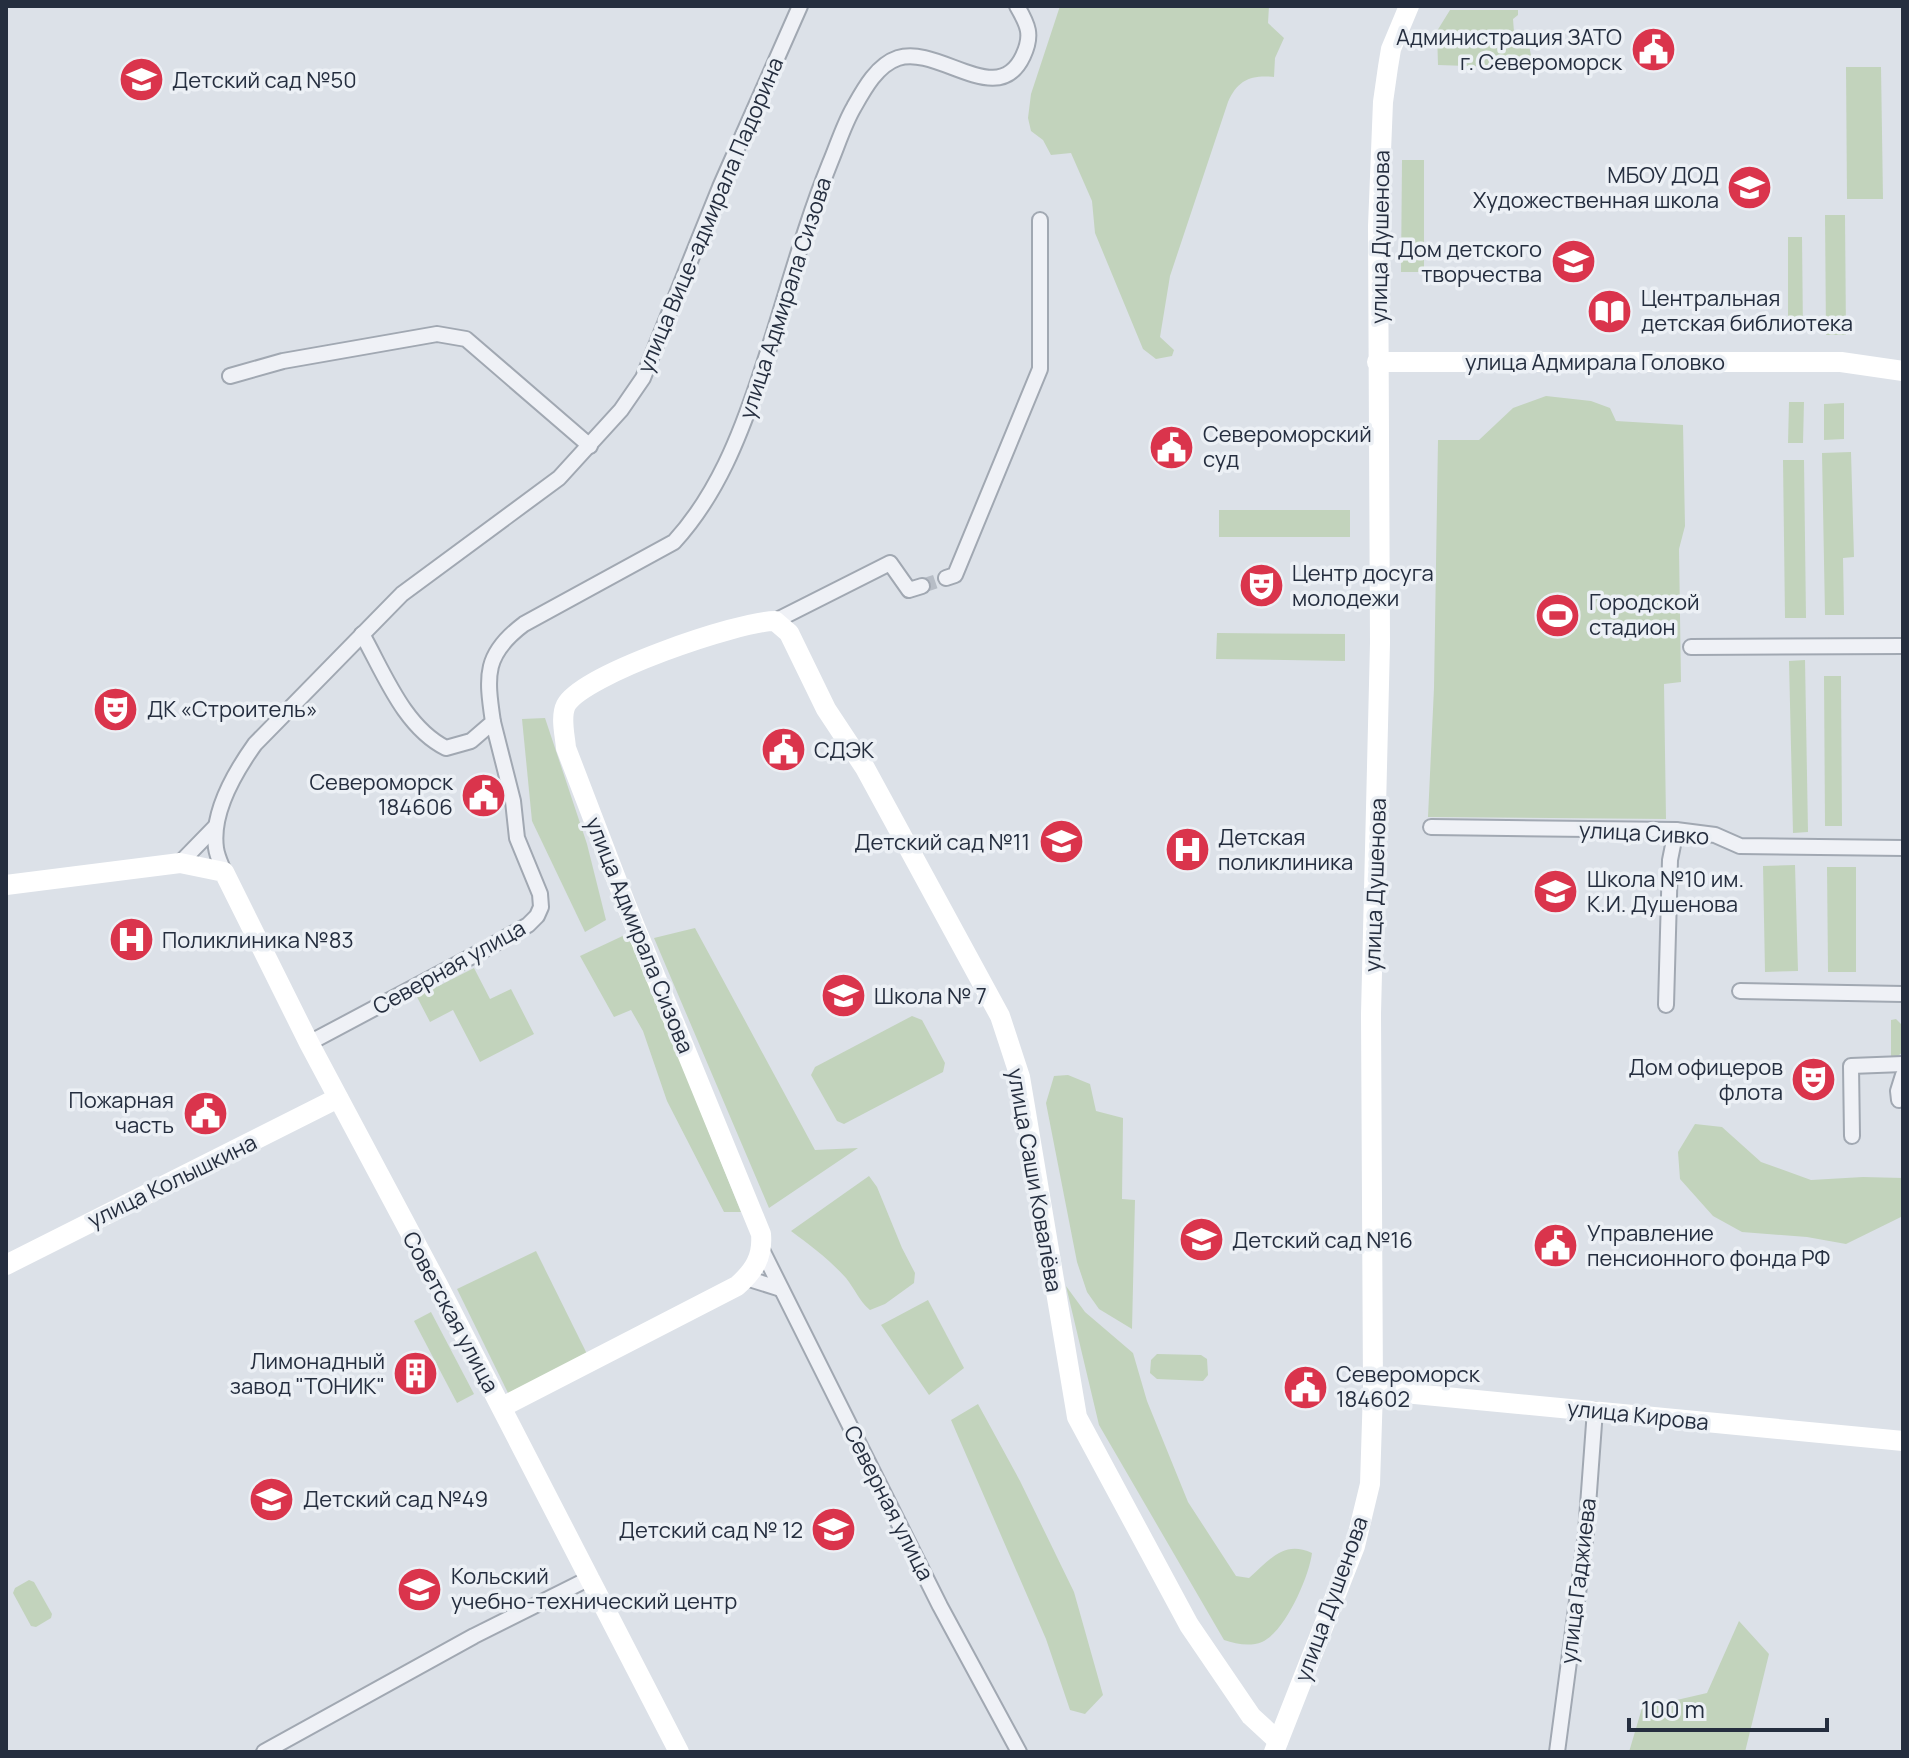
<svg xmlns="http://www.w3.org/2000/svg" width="1909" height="1758" viewBox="0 0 1909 1758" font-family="Manrope,sans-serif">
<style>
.green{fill:#c2d3bc}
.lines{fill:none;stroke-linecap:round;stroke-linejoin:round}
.street-tunnel{stroke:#b7bdc6;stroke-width:14;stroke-dasharray:14 7;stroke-linecap:butt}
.street-casing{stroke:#a1a8b2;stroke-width:18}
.street{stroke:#eff1f6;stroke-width:14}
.secondary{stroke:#fff;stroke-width:20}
.labels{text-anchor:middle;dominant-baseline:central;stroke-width:7;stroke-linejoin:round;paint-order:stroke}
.poi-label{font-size:22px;fill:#252e3f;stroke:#ecf0f5;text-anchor:start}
.street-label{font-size:22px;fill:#252e3f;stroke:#ecf0f5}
</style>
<rect width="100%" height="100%" fill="#dce1e8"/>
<g class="green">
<path d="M1060,6H1269L1268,23L1284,38L1275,58L1274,77C1250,75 1238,80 1228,102L1170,276L1160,337L1174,350L1172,356L1156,359L1143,349L1095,233L1092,201L1071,153L1051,155L1043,140L1031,131L1028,118L1031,94Z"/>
<polygon points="1450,10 1518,10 1518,15 1513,19 1514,32 1527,34 1532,61 1527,68 1438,65 1437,31"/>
<polygon points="1846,67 1881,67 1883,199 1847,199"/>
<polygon points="1402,160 1424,160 1424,272 1401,272"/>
<polygon points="1825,215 1845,215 1846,335 1826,335"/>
<polygon points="1788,237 1802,237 1803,333 1788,333"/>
<polygon points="1546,396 1591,401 1610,408 1616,421 1683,425 1685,526 1679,549 1681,682 1664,684 1666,819 1428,817 1434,688 1438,440 1479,440 1513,408"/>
<polygon points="1789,402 1804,402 1803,443 1788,443"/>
<polygon points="1844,403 1844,439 1824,440 1824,404"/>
<polygon points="1851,452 1854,557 1843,558 1844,615 1825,615 1822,453"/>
<polygon points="1783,460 1804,460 1806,618 1785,618"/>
<rect x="1219" y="510" width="131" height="27"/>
<polygon points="1217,633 1345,634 1345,661 1216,659"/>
<polygon points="1805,660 1808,832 1793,833 1789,661"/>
<polygon points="1824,676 1841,676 1842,826 1825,826"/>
<polygon points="545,718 587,844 606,920 585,932 532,821 522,719"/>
<polygon points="1795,865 1798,971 1765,972 1763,866"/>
<polygon points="1827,867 1856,867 1856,972 1828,972"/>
<polygon points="695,928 815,1150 858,1148 769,1208 654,938"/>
<polygon points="629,933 741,1212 724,1212 667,1101 643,1031 631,1010 614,1017 580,956"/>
<polygon points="474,968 490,999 511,989 534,1034 480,1062 453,1010 430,1022 417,997"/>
<polygon points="912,1016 922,1020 945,1063 943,1072 844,1124 837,1121 811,1075 815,1067"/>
<polygon points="1896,1019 1903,1026 1903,1052 1891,1061 1891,1020"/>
<polygon points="1068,1075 1090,1084 1096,1111 1123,1118 1122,1199 1135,1200 1132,1329 1099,1309 1087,1292 1077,1262 1046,1103 1054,1076"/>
<polygon points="1695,1124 1722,1127 1761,1162 1811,1180 1863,1177 1903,1178 1903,1216 1846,1244 1807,1237 1742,1232 1713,1216 1680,1179 1678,1152"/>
<path d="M869,1176L877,1187L902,1248L915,1273L914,1283L885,1304L870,1310C859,1301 855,1289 846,1278C830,1260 811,1246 791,1231Z"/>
<polygon points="536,1251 588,1356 509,1395 457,1289"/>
<path d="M1066,1286L1085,1312L1133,1353L1147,1401L1188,1502L1236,1576L1249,1578C1270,1560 1283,1540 1312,1553C1309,1577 1285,1632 1262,1642C1250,1647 1236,1644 1224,1640L1099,1425Z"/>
<polygon points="928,1300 964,1368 929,1395 881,1325"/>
<polygon points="431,1312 474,1394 457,1403 414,1321"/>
<polygon points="1157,1354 1201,1355 1207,1359 1208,1375 1203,1381 1157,1379 1150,1373 1151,1360"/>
<polygon points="978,1404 1020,1481 1074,1592 1103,1695 1085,1714 1070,1710 1046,1639 951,1420"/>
<polygon points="29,1580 34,1582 52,1614 51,1618 36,1627 31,1626 13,1593 15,1588"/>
<polygon points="1739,1621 1769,1654 1745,1752 1629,1752 1642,1708 1707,1693"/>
</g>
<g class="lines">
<polyline class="street-tunnel" points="922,586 946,578"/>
<defs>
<g id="street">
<polyline points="230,376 283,361 437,334 466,339 590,446"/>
<polyline points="946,578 955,575 1040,369 1040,220"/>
<polyline points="775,621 890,563 909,590 922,586"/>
<path d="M362,634C384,673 404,727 446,748L471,741L493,722C486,675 484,654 524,624L674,542C717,495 740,436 760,376C784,305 802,232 830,163C838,144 844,124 854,107C864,89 877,65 898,58C939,45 998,110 1023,56C1033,35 1028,25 1017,6"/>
<polyline points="1691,647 1903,646"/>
<polyline points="1431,827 1676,830 1715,835 1740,846 1903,848"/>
<polyline points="180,863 216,826"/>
<path d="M224,872C221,864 217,856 216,848C211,812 235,772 255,744L402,594L559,478L621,410L643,378L720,187L800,6"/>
<polyline points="1740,991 1903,994"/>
<polyline points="1666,1005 1670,860 1676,830"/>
<polyline points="309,1043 482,951 528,925 537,916 541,907 540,894 517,838 513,801 493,722"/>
<polyline points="1899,1100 1898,1091 1903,1075"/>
<polyline points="1852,1136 1851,1066 1903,1064"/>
<polyline points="763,1252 940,1606 1019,1752"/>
<polyline points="746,1278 781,1289"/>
<polyline points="264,1752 474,1636 590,1578"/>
<polyline points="1557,1752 1586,1533 1595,1410"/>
</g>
</defs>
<use href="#street" class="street-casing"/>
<use href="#street" class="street"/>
<g class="secondary">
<polyline points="1377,362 1841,362 1903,371"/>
<polyline points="6,885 180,863 224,872 309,1043 438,1285 679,1752"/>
<polyline points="6,1265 338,1098"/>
<polyline points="1373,1390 1903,1441"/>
<path d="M502,1407L737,1286C754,1271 763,1257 761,1234L627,907L566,748C565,735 560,717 566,705C583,674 739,621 775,621L789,633L826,709L865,768L1000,1016L1020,1077L1077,1417L1189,1625L1251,1716L1278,1741"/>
<polyline points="1274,1752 1355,1546 1370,1484 1373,1390 1371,1014 1380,643 1378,226 1383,102 1388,67 1391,49 1409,6"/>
</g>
</g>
<defs>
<symbol id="civic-disc" viewBox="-11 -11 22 22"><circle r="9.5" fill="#da344c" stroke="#ecf0f5"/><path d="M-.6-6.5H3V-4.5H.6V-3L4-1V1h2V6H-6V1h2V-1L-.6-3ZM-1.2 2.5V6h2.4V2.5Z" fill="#fff"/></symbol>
<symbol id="school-disc" viewBox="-11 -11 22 22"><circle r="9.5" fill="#da344c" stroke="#ecf0f5"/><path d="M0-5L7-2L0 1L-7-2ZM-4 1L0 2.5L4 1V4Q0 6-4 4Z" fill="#fff"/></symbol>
<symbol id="library-disc" viewBox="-11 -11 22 22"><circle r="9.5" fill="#da344c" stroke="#ecf0f5"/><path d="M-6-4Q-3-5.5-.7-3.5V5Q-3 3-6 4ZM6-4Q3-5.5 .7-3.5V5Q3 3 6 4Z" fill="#fff"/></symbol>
<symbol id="theatre-disc" viewBox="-11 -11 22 22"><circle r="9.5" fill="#da344c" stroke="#ecf0f5"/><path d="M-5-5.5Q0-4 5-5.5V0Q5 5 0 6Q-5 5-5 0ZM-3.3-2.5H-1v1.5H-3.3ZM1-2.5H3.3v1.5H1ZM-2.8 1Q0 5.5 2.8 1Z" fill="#fff"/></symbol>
<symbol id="stadium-disc" viewBox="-11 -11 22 22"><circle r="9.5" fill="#da344c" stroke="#ecf0f5"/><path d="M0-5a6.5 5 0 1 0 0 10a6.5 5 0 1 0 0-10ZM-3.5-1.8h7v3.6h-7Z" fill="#fff"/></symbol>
<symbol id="hospital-disc" viewBox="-11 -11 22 22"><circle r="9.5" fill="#da344c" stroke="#ecf0f5"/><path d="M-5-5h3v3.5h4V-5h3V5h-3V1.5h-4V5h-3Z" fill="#fff"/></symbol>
<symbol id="building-disc" viewBox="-11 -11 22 22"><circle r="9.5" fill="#da344c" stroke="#ecf0f5"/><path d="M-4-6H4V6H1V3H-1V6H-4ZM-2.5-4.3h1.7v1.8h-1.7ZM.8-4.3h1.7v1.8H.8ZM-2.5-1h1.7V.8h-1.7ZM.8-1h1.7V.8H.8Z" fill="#fff"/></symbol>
<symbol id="university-disc" viewBox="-11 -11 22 22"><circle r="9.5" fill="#da344c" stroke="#ecf0f5"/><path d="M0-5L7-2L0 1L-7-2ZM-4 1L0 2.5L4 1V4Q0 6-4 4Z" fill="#fff"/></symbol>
</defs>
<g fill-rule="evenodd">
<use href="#civic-disc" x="1628" y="24" width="51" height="51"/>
<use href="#school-disc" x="116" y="54" width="51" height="51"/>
<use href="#school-disc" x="1724" y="162" width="51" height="51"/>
<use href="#school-disc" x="1548" y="236" width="51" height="51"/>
<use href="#library-disc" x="1584" y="286" width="51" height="51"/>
<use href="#civic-disc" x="1146" y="422" width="51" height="51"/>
<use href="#theatre-disc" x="1236" y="560" width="51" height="51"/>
<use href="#stadium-disc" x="1532" y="590" width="51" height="51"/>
<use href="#theatre-disc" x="90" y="684" width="51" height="51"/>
<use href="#civic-disc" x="758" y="724" width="51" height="51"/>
<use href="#civic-disc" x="458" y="770" width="51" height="51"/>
<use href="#school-disc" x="1036" y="816" width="51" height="51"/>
<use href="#hospital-disc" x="1162" y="824" width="51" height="51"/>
<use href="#school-disc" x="1530" y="866" width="51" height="51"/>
<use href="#hospital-disc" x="106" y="914" width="51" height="51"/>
<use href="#school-disc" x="818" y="970" width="51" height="51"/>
<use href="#theatre-disc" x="1788" y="1054" width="51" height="51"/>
<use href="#civic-disc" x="180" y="1088" width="51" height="51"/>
<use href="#school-disc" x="1176" y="1214" width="51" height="51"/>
<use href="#civic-disc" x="1530" y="1220" width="51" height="51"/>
<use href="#building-disc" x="390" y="1348" width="51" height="51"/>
<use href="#civic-disc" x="1280" y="1362" width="51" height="51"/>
<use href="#school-disc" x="246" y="1474" width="51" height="51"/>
<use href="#school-disc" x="808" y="1504" width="51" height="51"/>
<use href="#university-disc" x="394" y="1564" width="51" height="51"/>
</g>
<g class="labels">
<g class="poi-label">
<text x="1622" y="37" text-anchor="end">Администрация ЗАТО<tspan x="1622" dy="25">г. Североморск</tspan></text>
<text x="172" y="80">Детский сад №50</text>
<text x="1719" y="175" text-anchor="end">МБОУ ДОД<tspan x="1719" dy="25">Художественная школа</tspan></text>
<text x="1542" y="249" text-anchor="end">Дом детского<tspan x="1542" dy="25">творчества</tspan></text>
<text x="1641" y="298">Центральная<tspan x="1641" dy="25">детская библиотека</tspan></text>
<text x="1203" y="434">Североморский<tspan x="1203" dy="25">суд</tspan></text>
<text x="1292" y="573">Центр досуга<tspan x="1292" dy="25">молодежи</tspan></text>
<text x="1589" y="602">Городской<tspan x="1589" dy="25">стадион</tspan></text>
<text x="147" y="709">ДК «Строитель»</text>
<text x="814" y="750">СДЭК</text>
<text x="453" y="782" text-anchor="end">Североморск<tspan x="453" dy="25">184606</tspan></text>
<text x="1218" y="837">Детская<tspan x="1218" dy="25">поликлиника</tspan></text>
<text x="1030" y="842" text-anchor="end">Детский сад №11</text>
<text x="1587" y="879">Школа №10 им.<tspan x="1587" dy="25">К.И. Душенова</tspan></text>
<text x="162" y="940">Поликлиника №83</text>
<text x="874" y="996">Школа № 7</text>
<text x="1783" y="1067" text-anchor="end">Дом офицеров<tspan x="1783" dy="25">флота</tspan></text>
<text x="174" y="1100" text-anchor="end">Пожарная<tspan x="174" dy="25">часть</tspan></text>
<text x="1587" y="1233">Управление<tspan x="1587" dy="25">пенсионного фонда РФ</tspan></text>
<text x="1232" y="1240">Детский сад №16</text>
<text x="385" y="1361" text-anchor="end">Лимонадный<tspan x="385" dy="25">завод "ТОНИК"</tspan></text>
<text x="1336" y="1374">Североморск<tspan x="1336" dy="25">184602</tspan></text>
<text x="303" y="1499">Детcкий сад №49</text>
<text x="803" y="1530" text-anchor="end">Детский сад № 12</text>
<text x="451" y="1576">Кольский<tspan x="451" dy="25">учебно-технический центр</tspan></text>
</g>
<g class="street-label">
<text transform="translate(710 215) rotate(-67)">улица Вице-адмирала Падорина</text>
<text transform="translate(1380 237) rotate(-89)">улица Душенова</text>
<text transform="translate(785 298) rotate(-72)">улица Адмирала Сизова</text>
<text x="1595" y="362">улица Адмирала Головко</text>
<text transform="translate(1644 833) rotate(3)">улица Сивко</text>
<text transform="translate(1375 885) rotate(-88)">улица Душенова</text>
<text transform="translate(640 935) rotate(68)">улица Адмирала Сизова</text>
<text transform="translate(449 967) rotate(-29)">Северная улица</text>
<text transform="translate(1035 1180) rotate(80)">улица Саши Ковалёва</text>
<text transform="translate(172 1181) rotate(-26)">улица Колышкина</text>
<text transform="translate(451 1312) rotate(62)">Советская улица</text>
<text transform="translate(1638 1415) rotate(6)">улица Кирова</text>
<text transform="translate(889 1503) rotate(63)">Северная улица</text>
<text transform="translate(1578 1581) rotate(-83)">улица Гаджиева</text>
<text transform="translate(1331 1599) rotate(-70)">улица Душенова</text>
</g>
</g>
<rect width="1909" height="1758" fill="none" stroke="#252e3f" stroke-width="16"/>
<path d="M1629 1718v12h198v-12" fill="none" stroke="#252e3f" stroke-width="4"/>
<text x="1641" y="1718" font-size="24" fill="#252e3f" stroke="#ecf0f5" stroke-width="6" paint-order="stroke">100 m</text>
</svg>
